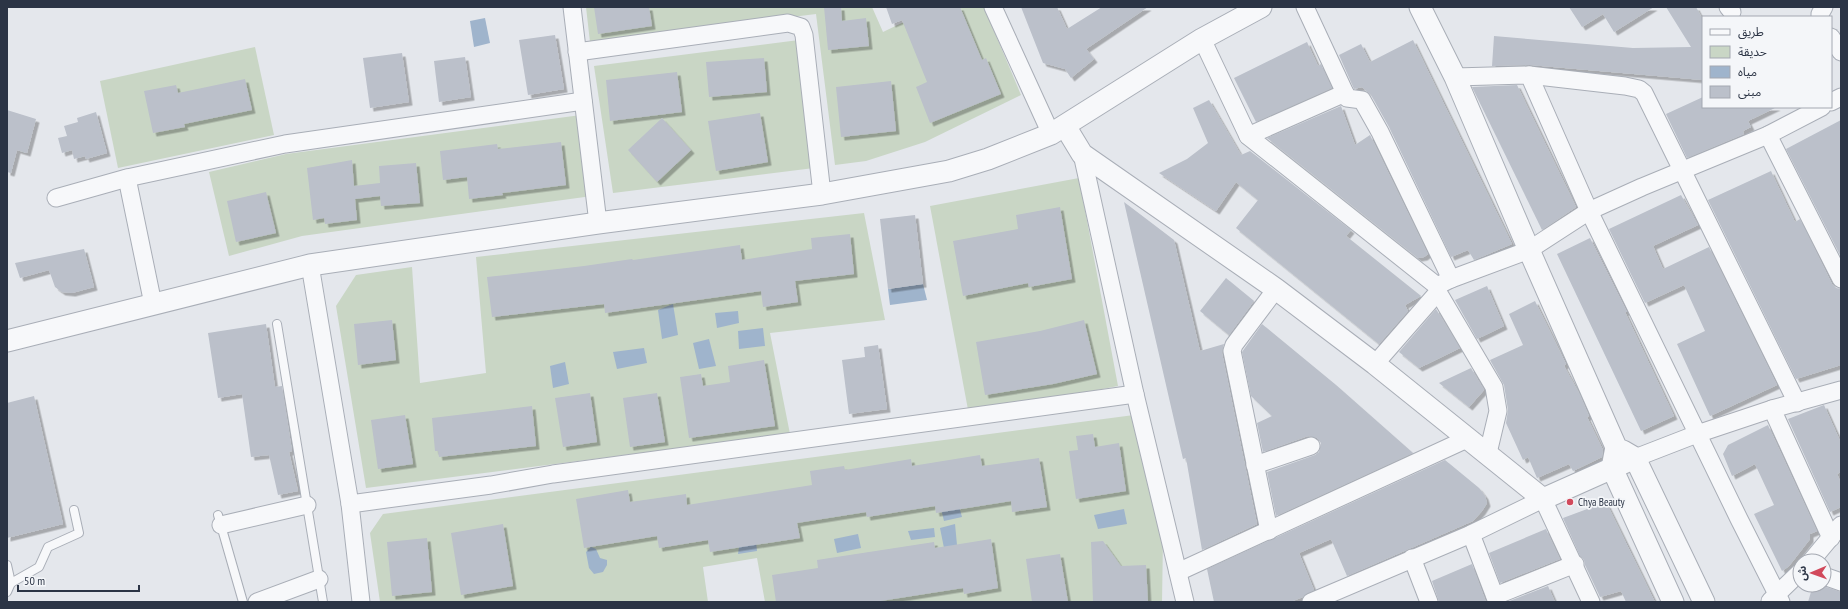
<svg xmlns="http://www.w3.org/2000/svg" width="1848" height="609" viewBox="0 0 1848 609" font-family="'PT Sans Narrow','Noto Sans Arabic',sans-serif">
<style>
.green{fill:#c9d6c5}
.water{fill:#9fb4cc}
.building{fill:#bbc0ca;filter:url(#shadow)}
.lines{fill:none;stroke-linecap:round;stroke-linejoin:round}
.service-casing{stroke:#a9aeb7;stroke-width:10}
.minor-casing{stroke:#a9aeb7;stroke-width:19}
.tertiary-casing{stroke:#a9aeb7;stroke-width:23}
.service{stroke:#f7f8fa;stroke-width:8}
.minor{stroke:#f7f8fa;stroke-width:17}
.tertiary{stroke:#f7f8fa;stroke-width:21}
.poi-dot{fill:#d1495b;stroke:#f4f6f9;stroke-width:1.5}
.labels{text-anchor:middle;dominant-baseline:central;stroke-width:3.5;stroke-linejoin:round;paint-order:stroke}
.poi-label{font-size:11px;fill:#2b3445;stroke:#f4f6f9;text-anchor:start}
</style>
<defs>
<filter id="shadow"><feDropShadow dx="3.5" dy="3.5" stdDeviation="0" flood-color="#0004"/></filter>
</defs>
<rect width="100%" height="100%" fill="#e4e7ec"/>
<g class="green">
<polygon points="586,7 872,7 883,32 935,7 984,7 1021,95 925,142 866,161 835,165 816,14 590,42"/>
<polygon points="799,40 814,168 613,193 594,66"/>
<polygon points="255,47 274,135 118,168 100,81"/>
<polygon points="581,115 592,196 302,236 229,256 209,172 286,154"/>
<polygon points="1079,178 1118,386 969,415 930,206"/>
<polygon points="864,213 885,320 770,333 790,434 366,488 336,306 356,275 412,267 420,383 486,373 476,257"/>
<polygon points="1134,415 1163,539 1162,602 765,602 757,558 703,567 708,602 380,602 370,533 383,514"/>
</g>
<g class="water">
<polygon points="485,18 490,43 474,47 470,21"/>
<polygon points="923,284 927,300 890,305 888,289"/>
<polygon points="673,304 678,335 662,339 658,310"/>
<polygon points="738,311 739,323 717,328 715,313"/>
<polygon points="763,328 765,346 739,349 738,331"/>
<polygon points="709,339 716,366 699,369 693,343"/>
<polygon points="644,348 647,363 617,369 613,352"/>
<polygon points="565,362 569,384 553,388 550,366"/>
<polygon points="956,495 962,517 944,521 939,501"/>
<polygon points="1124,509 1127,524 1098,529 1094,515"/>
<polygon points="754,523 757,551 738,554 739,547"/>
<polygon points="955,524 958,556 946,558 940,528"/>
<polygon points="934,528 935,537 911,540 908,531"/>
<polygon points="858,534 861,548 837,553 834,539"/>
<polygon points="591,547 596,549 600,558 607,560 607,565 603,572 594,574 589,568 586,552"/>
</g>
<g class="building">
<polygon points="594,7 649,7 652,26 598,34"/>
<polygon points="824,7 841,7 842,21 866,18 869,46 828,50"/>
<polygon points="886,7 960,7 982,60 986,58 1001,94 930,123 916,87 927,82 902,20 892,24"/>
<polygon points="1021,7 1057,7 1067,29 1102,7 1148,7 1086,49 1094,59 1071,78 1065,69 1043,63"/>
<polygon points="1569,7 1654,7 1614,32 1603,14 1582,27"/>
<polygon points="1666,7 1696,7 1703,20 1703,80 1530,65 1492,66 1494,36 1633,48 1691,47"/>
<polygon points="555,35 564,89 528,95 519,40"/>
<polygon points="1413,40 1512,244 1474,260 1468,250 1451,257 1389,127 1371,95 1362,87 1354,89 1339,55 1361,44 1370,62"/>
<polygon points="1307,42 1318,66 1321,64 1332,88 1256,122 1234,78"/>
<polygon points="402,53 409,102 370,108 363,58"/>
<polygon points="465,57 471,97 439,102 434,61"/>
<polygon points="764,58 767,92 709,97 706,62"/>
<polygon points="677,72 682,112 610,121 606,80"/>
<polygon points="245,79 252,110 184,124 185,127 153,133 144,91 176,85 178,93"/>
<polygon points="891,81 896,131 841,137 836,87"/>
<polygon points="1517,85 1576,207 1542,230 1472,87"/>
<polygon points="1703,97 1703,107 1777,107 1748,121 1751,127 1743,131 1744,134 1687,158 1666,114"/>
<polygon points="1209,100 1241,155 1250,151 1351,230 1346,236 1421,296 1405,305 1408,311 1379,344 1236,228 1258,200 1236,182 1216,211 1159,173 1187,159 1208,143 1193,108"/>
<polygon points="1341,106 1355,145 1370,135 1371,137 1428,254 1424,257 1418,258 1267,138"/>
<polygon points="7,110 36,119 27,153 17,150 11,173 7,172"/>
<polygon points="96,112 107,153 86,159 85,156 74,159 72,150 62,153 58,138 67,136 64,126 78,122 77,118"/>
<polygon points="760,113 768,162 716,171 708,121"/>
<polygon points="662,118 691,150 657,182 628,150"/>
<polygon points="1841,120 1841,257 1786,149"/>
<polygon points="561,142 566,185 502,193 503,195 469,199 467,177 443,180 440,151 497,144 498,149"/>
<polygon points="352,160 354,186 380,183 379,166 416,163 420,203 381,206 380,196 355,199 357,220 325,224 324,218 313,220 307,168"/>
<polygon points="1771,171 1795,222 1800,219 1832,284 1836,288 1841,289 1841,365 1796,379 1708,200"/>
<polygon points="266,192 276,233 236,242 227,201"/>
<polygon points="1681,195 1698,225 1653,246 1663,269 1709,247 1777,385 1710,416 1677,344 1705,331 1684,285 1645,303 1609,229"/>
<polygon points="1124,202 1174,240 1200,351 1224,344 1222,353 1257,524 1202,550 1186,458 1183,459"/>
<polygon points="1060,207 1072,279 1029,287 1028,283 963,296 953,241 1018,229 1016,215"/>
<polygon points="915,215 923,284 888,289 880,219"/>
<polygon points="850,234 854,274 795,281 798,302 763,307 761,291 605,313 604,304 492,317 487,277 584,266 632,259 633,260 740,245 742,260 812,249 811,238"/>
<polygon points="1590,238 1627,312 1625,312 1674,416 1641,431 1557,254"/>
<polygon points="84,249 94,287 72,293 62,292 55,287 49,270 20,278 15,263"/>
<polygon points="1226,278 1254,301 1229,335 1200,311"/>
<polygon points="1487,286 1504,326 1477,339 1455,300"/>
<polygon points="1535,301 1566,364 1564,366 1580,395 1589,416 1587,417 1603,450 1602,457 1573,471 1569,464 1537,478 1528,457 1523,460 1506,423 1508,410 1504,385 1490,360 1523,345 1509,314"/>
<polygon points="1436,309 1460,348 1419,368 1399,352"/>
<polygon points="392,320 396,360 358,365 354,324"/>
<polygon points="1084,320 1097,374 1053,384 985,395 976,342 1040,331"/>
<polygon points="266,324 275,387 282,386 292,451 289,452 298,491 278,495 269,455 251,457 242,394 218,398 208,333"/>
<polygon points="1262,324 1336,385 1413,453 1276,516 1267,472 1315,455 1319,452 1321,443 1317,438 1308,436 1263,452 1257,423 1272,416 1251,396 1242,352"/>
<polygon points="878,345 887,409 849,414 842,360 865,357 864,347"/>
<polygon points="764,360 775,426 689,438 680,377 701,374 703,386 730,382 728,366"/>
<polygon points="1471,368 1484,390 1469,407 1439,383"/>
<polygon points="590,393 597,442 563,447 555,398"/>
<polygon points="657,393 665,442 630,447 623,398"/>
<polygon points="34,396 63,524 7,538 7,403"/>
<polygon points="1824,405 1841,443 1841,472 1837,474 1841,483 1841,507 1830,512 1788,419"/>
<polygon points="532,406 536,446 439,457 438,451 435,451 432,418"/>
<polygon points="405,415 413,464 378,469 371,420"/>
<polygon points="1768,425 1817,531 1810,534 1810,539 1789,566 1782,571 1754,514 1774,505 1755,464 1732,476 1723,454 1728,445"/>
<polygon points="1093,434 1095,447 1119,443 1126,491 1076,499 1069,451 1078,450 1076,436"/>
<polygon points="980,455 982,466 1039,458 1047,507 1012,512 1011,501 936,513 935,506 867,517 866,512 797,523 800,538 710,552 708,540 659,548 657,536 584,548 576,499 628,490 630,502 686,494 687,505 812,485 810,471 844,466 845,470 911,459 912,466"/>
<polygon points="1445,460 1479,488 1485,496 1487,503 1482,511 1473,521 1347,576 1331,539 1299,553 1314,590 1303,597 1290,602 1214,602 1207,569"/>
<polygon points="1606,502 1655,602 1626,602 1621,591 1600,597 1585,565 1584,560 1580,556 1563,518"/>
<polygon points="503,524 513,586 461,595 451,533"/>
<polygon points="1546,529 1560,559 1500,583 1489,553"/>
<polygon points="427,538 432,592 392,596 387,542"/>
<polygon points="991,539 998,588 964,594 963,588 874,602 776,602 772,575 818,568 817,560 934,542 935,548"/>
<polygon points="1103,541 1121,566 1146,565 1148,602 1093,602 1091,542"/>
<polygon points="1060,554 1068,602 1032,602 1026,559"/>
<polygon points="1472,564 1486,602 1439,602 1432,581"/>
<polygon points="1813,585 1820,585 1841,592 1841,602 1808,602"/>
<polygon points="1548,586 1555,602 1507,602"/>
</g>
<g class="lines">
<defs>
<g id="service">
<polyline points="277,324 323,602"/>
<polyline points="218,515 243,602"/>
<polyline points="7,565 11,583"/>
<polyline points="7,592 11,583 39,567 48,547 79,533 74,510"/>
</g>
<g id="minor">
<polyline points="572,7 598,223"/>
<polyline points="993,7 1051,134"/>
<polyline points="1305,7 1345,93 1347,98 1362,100 1380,132 1451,279"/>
<polyline points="1728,7 1732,12"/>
<polyline points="1820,17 1820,14 1824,7"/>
<polyline points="1831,37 1841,52"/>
<polyline points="1202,39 1248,136 1437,286"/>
<polyline points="577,52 788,23 801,27 804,35 822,194"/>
<polyline points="1529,75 1625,86 1639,89 1644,93 1797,403"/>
<polyline points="1455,77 1529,75 1589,211 1739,519 1781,602"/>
<polyline points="1831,102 1841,97"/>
<polyline points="1768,135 1841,279"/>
<polyline points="1248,136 1345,93"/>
<polyline points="1082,154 1135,394 1185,602"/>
<polyline points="127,178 153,304"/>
<polyline points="56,198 127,178 285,144 583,101"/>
<polyline points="310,265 350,504 361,602"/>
<polyline points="1438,292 1494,387 1498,411 1488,453"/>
<polyline points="1375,364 1438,292 1437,286 1451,279 1529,250 1589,211 1642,187 1768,135 1822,107"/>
<polyline points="1772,409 1831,538"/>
<polyline points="1635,458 1697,434 1772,409 1841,390"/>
<polyline points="1255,465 1311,446"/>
<polyline points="350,504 491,485 553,474 1135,394"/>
<polyline points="221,525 307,505"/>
<polyline points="1269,531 1232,351 1234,345 1276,289"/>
<polyline points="1471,534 1497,602"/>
<polyline points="1412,558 1429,602"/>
<polyline points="1811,561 1841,525"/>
<polyline points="1178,572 1469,438"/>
<polyline points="1824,576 1841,582"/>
<polyline points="1495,596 1575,564"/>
<polyline points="1770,601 1800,572"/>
<polyline points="257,602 319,579"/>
<polyline points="1311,602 1471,534 1543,499 1591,602"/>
</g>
<g id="tertiary">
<polyline points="1420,7 1455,77 1529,250 1616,447 1612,468 1673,602"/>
<polyline points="1065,126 1082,154 1276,289 1375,364 1543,499 1635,458"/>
<polyline points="7,341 310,265 598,223 822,194 949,171 988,159 1051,134 1202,39 1261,7"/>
<polyline points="1623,451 1635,458 1704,602"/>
</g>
</defs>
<use href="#service" class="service-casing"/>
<use href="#minor" class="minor-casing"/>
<use href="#tertiary" class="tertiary-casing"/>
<use href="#service" class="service"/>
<use href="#minor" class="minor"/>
<use href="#tertiary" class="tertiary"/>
</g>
<circle class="poi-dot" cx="1570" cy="502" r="4"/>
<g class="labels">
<g class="poi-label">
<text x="1578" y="502">Chya Beauty</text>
</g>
</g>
<rect width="1848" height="609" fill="none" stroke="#2b3445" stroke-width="16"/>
<rect x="1702" y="16" width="130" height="92" fill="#f4f6f9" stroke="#a4a8b1"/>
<rect x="1710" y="29" width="20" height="6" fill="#f7f8fa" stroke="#a4a8b1"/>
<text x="1738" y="36" font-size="12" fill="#2b3445">طريق</text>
<rect x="1710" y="46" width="20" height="12" fill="#c9d6c5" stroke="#a4a8b1"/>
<text x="1738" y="56" font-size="12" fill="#2b3445">حديقة</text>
<rect x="1710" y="66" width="20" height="12" fill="#9fb4cc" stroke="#a4a8b1"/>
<text x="1738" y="76" font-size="12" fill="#2b3445">مياه</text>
<rect x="1710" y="86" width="20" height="12" fill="#bbc0ca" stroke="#a4a8b1"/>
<text x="1738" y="96" font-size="12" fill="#2b3445">مبنى</text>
<g transform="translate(1812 573) rotate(268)"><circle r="19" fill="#f4f6f9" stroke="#a4a8b1"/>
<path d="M0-3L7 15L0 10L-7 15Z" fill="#d1495b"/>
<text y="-6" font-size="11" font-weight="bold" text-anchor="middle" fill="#2b3445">ش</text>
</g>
<path d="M18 585v6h121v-6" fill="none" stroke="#2b3445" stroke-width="2"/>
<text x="24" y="585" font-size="12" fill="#2b3445" stroke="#f4f6f9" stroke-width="3" paint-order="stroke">50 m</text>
</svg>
